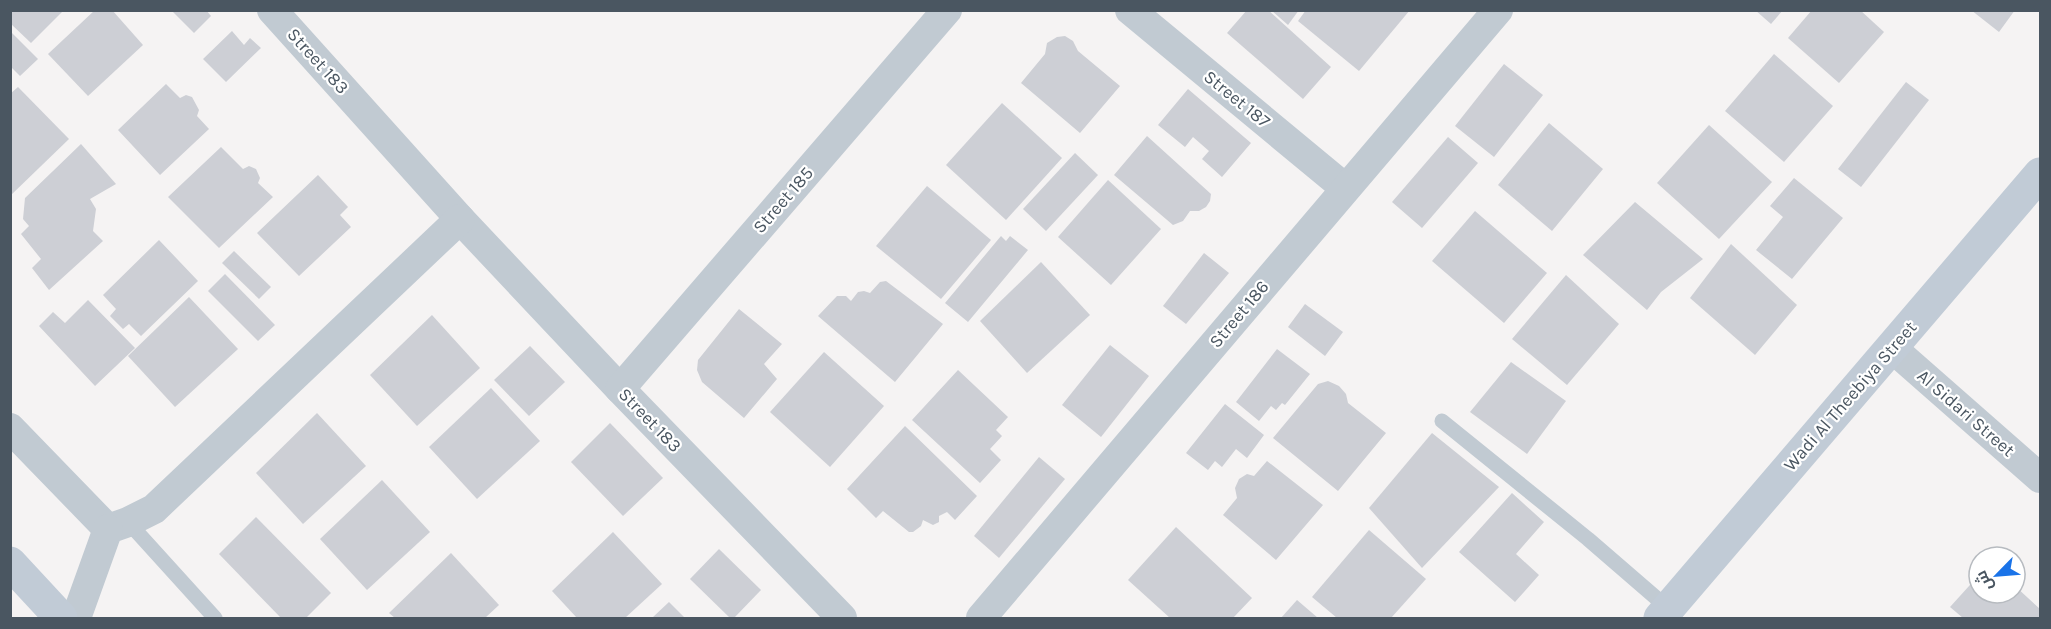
<svg xmlns="http://www.w3.org/2000/svg" width="2051" height="629" viewBox="0 0 2051 629" font-family="Karla,Cairo,sans-serif">
<style>
.building{fill:#cdcfd5}
.lines{fill:none;stroke-linecap:round;stroke-linejoin:round}
.lane{stroke:#c1cad2;stroke-width:15}
.street{stroke:#c1cad2;stroke-width:30}
.secondary{stroke:#c1cbd6;stroke-width:33}
.labels{text-anchor:middle;dominant-baseline:central;stroke-width:4.5;stroke-linejoin:round;paint-order:stroke}
.street-label{font-size:18px;fill:#4a5661;stroke:#fff}
</style>
<rect width="100%" height="100%" fill="#f5f3f3"/>
<g class="building">
<polygon points="10,10 64,10 31,43 10,23"/>
<polygon points="95,10 112,10 143,45 88,96 48,54"/>
<polygon points="171,10 206,10 211,16 194,33"/>
<polygon points="1247,10 1268,10 1331,67 1303,99 1227,33"/>
<polygon points="1271,10 1299,10 1288,25"/>
<polygon points="1306,10 1410,10 1359,71 1298,21"/>
<polygon points="1755,10 1783,10 1771,24"/>
<polygon points="1812,10 1860,10 1884,32 1839,83 1788,38"/>
<polygon points="1971,10 2015,10 1999,32"/>
<polygon points="10,31 38,59 20,76 10,66"/>
<polygon points="232,31 244,45 250,38 261,48 226,82 203,59"/>
<polygon points="1065,36 1073,41 1078,51 1120,86 1080,133 1021,83 1045,54 1047,43 1057,37"/>
<polygon points="1774,54 1833,106 1784,162 1725,111"/>
<polygon points="1504,64 1543,95 1494,157 1455,126"/>
<polygon points="1906,82 1929,100 1861,187 1838,169"/>
<polygon points="166,84 180,98 186,95 192,97 199,110 197,116 209,129 160,175 118,130"/>
<polygon points="18,87 69,139 10,196 10,94"/>
<polygon points="1188,89 1251,143 1222,177 1202,159 1209,151 1193,137 1185,147 1158,125"/>
<polygon points="1002,103 1062,158 1006,220 946,165"/>
<polygon points="1549,123 1603,169 1552,231 1498,185"/>
<polygon points="1709,125 1772,182 1719,239 1657,183"/>
<polygon points="1147,136 1211,194 1210,201 1206,207 1199,211 1190,211 1183,221 1173,225 1114,175"/>
<polygon points="1448,137 1478,163 1422,228 1392,202"/>
<polygon points="81,144 116,184 90,199 96,209 93,231 103,241 49,290 32,268 41,259 21,234 29,226 23,219 25,198"/>
<polygon points="221,147 243,169 249,166 256,169 260,178 258,183 273,197 219,248 168,197"/>
<polygon points="1075,153 1098,175 1046,231 1023,209"/>
<polygon points="318,175 348,207 340,215 351,227 299,276 257,233"/>
<polygon points="1794,178 1843,218 1792,279 1756,250 1783,217 1770,206"/>
<polygon points="1108,180 1161,229 1111,285 1058,237"/>
<polygon points="927,186 991,240 941,299 876,246"/>
<polygon points="1635,202 1703,259 1661,292 1647,310 1583,255"/>
<polygon points="1475,211 1547,273 1504,323 1432,261"/>
<polygon points="1001,236 1006,241 1010,236 1028,250 968,322 945,303"/>
<polygon points="159,240 198,281 141,336 129,324 123,329 110,316 116,309 103,295"/>
<polygon points="1731,244 1797,305 1755,355 1690,298"/>
<polygon points="234,251 271,287 259,299 222,263"/>
<polygon points="1204,253 1229,273 1186,324 1163,306"/>
<polygon points="1041,262 1090,315 1027,373 980,321"/>
<polygon points="225,274 275,325 258,341 208,291"/>
<polygon points="1566,275 1619,324 1567,385 1512,339"/>
<polygon points="886,281 943,324 895,382 818,316 837,296 846,296 851,301 858,292 864,291 870,293 880,282"/>
<polygon points="189,297 238,349 175,407 128,356"/>
<polygon points="88,300 135,348 95,386 39,326 53,312 65,323"/>
<polygon points="1305,304 1343,332 1325,356 1288,327"/>
<polygon points="739,309 782,344 764,364 777,379 744,418 702,382 697,370 698,360"/>
<polygon points="432,315 480,368 417,426 370,375"/>
<polygon points="1110,345 1149,376 1101,437 1062,405"/>
<polygon points="530,346 565,382 529,416 494,380"/>
<polygon points="1277,349 1310,374 1285,405 1282,403 1276,410 1271,406 1259,421 1236,402"/>
<polygon points="824,352 884,406 830,467 770,412"/>
<polygon points="1511,362 1566,401 1527,454 1470,412"/>
<polygon points="958,370 1008,417 996,430 1002,436 990,449 1001,460 980,483 912,420"/>
<polygon points="1328,381 1339,386 1346,394 1348,403 1386,433 1338,491 1273,438 1318,384"/>
<polygon points="491,388 540,441 477,499 429,447"/>
<polygon points="1225,404 1264,435 1247,458 1236,449 1222,467 1215,461 1208,470 1186,453"/>
<polygon points="317,413 366,466 303,524 256,473"/>
<polygon points="610,423 663,478 623,516 571,462"/>
<polygon points="905,426 977,496 955,520 947,512 939,516 939,522 933,525 923,520 921,526 913,532 909,532 883,511 876,518 847,489"/>
<polygon points="1432,433 1499,487 1422,568 1369,508"/>
<polygon points="1039,457 1065,479 999,558 974,536"/>
<polygon points="1267,461 1323,505 1276,560 1223,515 1237,498 1235,488 1239,479 1247,474 1254,476"/>
<polygon points="382,480 430,532 367,590 320,539"/>
<polygon points="1512,493 1544,522 1516,554 1539,575 1515,602 1459,552"/>
<polygon points="256,517 331,593 306,618 281,618 219,554"/>
<polygon points="1176,527 1252,598 1233,618 1170,618 1128,580"/>
<polygon points="1369,530 1426,579 1391,618 1337,618 1312,597"/>
<polygon points="613,532 662,584 625,618 577,618 552,591"/>
<polygon points="719,549 761,590 734,618 730,618 690,579"/>
<polygon points="451,553 499,605 485,618 395,618 389,613"/>
<polygon points="1979,575 1979,593 2015,593 2015,586 2040,609 2040,618 1963,618 1950,607"/>
<polygon points="1297,600 1318,618 1281,618"/>
<polygon points="669,602 685,618 652,618"/>
</g>
<g class="lines">
<g class="lane">
<polyline points="1442,421 1588,539 1669,609"/>
<polyline points="128,522 215,618"/>
</g>
<g class="street">
<polyline points="272,10 460,219 620,389 842,618"/>
<polyline points="1130,10 1345,188"/>
<polyline points="1892,348 2040,478"/>
<polyline points="620,389 947,10"/>
<polyline points="10,428 108,529 128,522 154,509 460,219"/>
<polyline points="76,618 108,529"/>
<polyline points="981,618 1498,10"/>
</g>
<g class="secondary">
<polyline points="10,563 61,618"/>
<polyline points="1660,618 2040,174"/>
</g>
</g>
<g class="labels">
<g class="street-label">
<text transform="translate(318 61) rotate(48)">Street 183</text>
<text transform="translate(1237 99) rotate(39)">Street 187</text>
<text transform="translate(783 200) rotate(-49)">Street 185</text>
<text transform="translate(1239 314) rotate(-50)">Street 186</text>
<text transform="translate(1850 396) rotate(-49)">Wadi Al Theebiya Street</text>
<text transform="translate(1966 413) rotate(41)">Al Sidari Street</text>
<text transform="translate(650 420) rotate(46)">Street 183</text>
</g>
</g>
<rect width="2051" height="629" fill="none" stroke="#4a5661" stroke-width="24"/>
<g transform="translate(1997 575) rotate(245)"><circle r="28" fill="#ffffff" stroke="#b7bbc0" stroke-width="1.5"/>
<path d="M0-4.5L10 22L0 15L-10 22Z" fill="#1a73e8"/>
<text y="-9" font-size="16" font-weight="bold" text-anchor="middle" fill="#4a5661">ش</text>
</g>
</svg>
